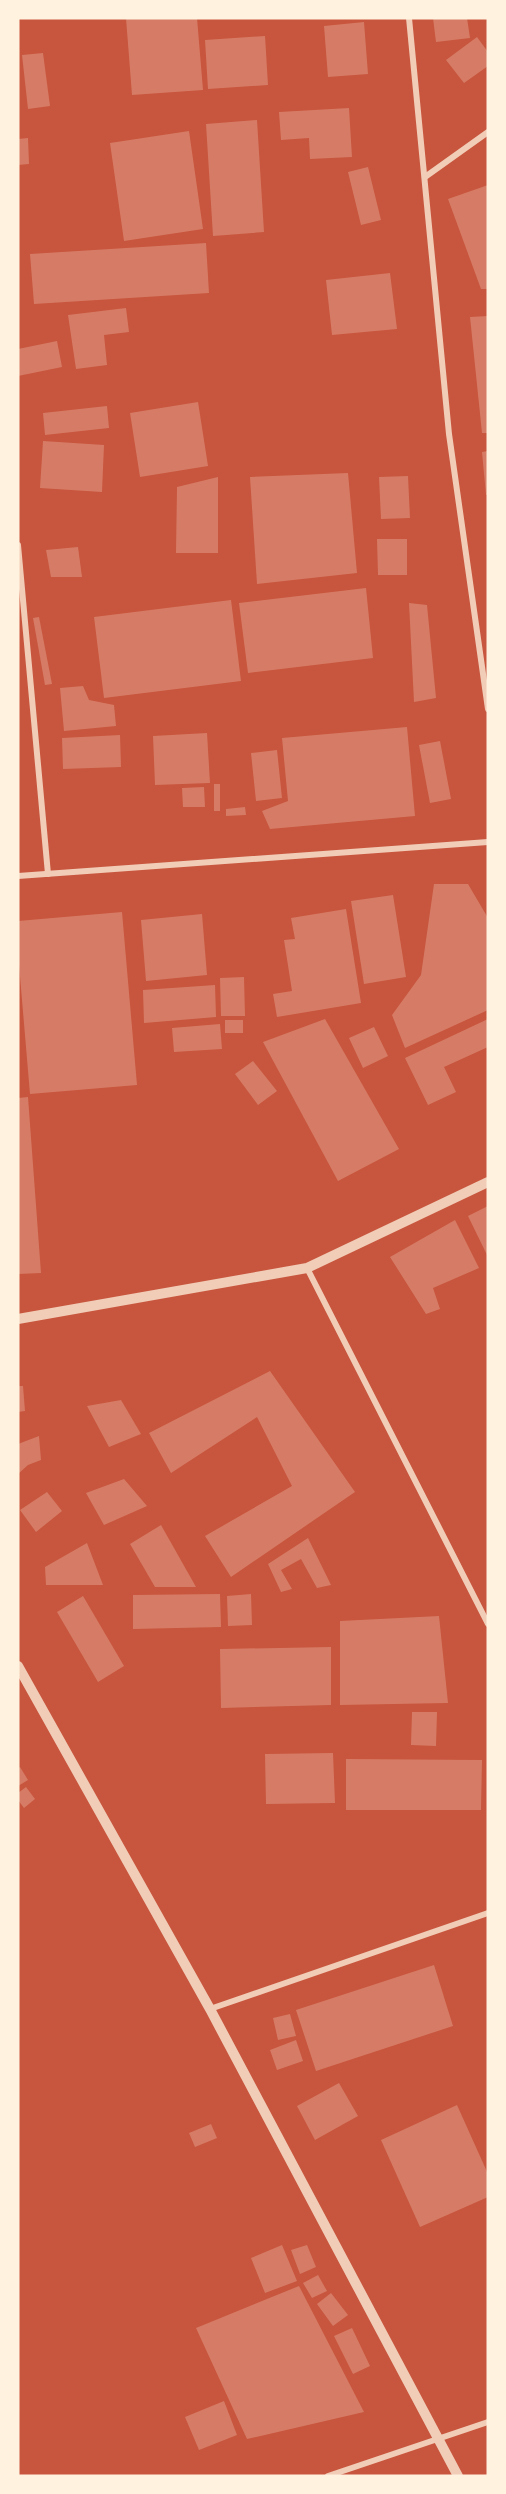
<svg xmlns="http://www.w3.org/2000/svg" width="506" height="2494" viewBox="0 0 506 2494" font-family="'Work Sans',sans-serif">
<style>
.building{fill:#d67c66}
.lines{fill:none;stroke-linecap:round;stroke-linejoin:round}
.minor{stroke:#f1ccb7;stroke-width:6}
.tertiary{stroke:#f1ccb7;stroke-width:10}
</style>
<rect width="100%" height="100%" fill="#c8553d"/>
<g class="building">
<polygon points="126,18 197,18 203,90 132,95"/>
<polygon points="433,18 467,18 470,38 436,42"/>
<polygon points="364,22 368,74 328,77 324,26"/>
<polygon points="265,36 268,85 208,89 205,40"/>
<polygon points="477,37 488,52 488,66 464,83 446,60"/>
<polygon points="43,53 50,106 28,109 22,55"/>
<polygon points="349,108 352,157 310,159 309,138 281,140 279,112"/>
<polygon points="257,120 264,232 213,236 206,124"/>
<polygon points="189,131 203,229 124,241 110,143"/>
<polygon points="28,138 29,164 18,165 18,139"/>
<polygon points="368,167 381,220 361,225 348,172"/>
<polygon points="488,185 488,289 481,289 448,199"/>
<polygon points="206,243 209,293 34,304 30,254"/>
<polygon points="390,273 397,329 332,335 326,280"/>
<polygon points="126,308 129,332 104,335 107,365 76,369 68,315"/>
<polygon points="488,316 488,433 482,433 470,317"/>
<polygon points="57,341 62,367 18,376 18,349"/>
<polygon points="198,402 208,466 140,477 130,413"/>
<polygon points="107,406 109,428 45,435 43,413"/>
<polygon points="43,441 104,445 102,492 40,488"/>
<polygon points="488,451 488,495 486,495 482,452"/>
<polygon points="348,473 357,573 257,584 250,477"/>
<polygon points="408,476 410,518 381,519 379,477"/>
<polygon points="218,477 218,553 176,553 177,487"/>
<polygon points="377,539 407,539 407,575 378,575"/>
<polygon points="78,547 82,577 51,577 46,550"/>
<polygon points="366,588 373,658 248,673 239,603"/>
<polygon points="231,600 241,681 104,698 94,617"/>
<polygon points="409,603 427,605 436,698 414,702"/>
<polygon points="39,617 52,684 45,685 33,618"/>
<polygon points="83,686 89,700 114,705 116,726 64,731 60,688"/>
<polygon points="407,727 415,816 270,829 262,811 288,801 282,738"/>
<polygon points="207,733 210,783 155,785 153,736"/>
<polygon points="120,735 121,767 63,769 62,738"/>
<polygon points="440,741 451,799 430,803 419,745"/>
<polygon points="277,750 282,798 256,801 251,753"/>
<rect x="214" y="784" width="6" height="27"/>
<polygon points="204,787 205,807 183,807 182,788"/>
<polygon points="245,807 246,815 226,816 226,809"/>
<polygon points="434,884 468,884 488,918 488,1010 405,1048 392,1015 421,975"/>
<polygon points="393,895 406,977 364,984 351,901"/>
<polygon points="346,909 361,1003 277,1017 273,994 292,991 284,940 295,939 291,918"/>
<polygon points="122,912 137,1085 30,1094 18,953 18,921"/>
<polygon points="202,914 207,975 146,981 141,920"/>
<polygon points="244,977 245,1016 221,1016 220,978"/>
<polygon points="215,985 216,1017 144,1023 143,990"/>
<polygon points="325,1019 399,1149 338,1181 263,1042"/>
<polygon points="488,1019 488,1047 444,1067 456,1092 428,1105 405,1058"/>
<rect x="225" y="1020" width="18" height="13"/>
<polygon points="220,1024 222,1049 174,1052 172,1028"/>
<polygon points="374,1027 388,1056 363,1068 349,1038"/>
<polygon points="253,1061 277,1091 258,1105 235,1074"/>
<polygon points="28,1097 41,1273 18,1274 18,1098"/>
<polygon points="488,1206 488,1257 468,1216"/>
<polygon points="455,1220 479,1268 433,1288 440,1309 426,1314 390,1257"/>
<polygon points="270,1371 355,1492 231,1577 205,1536 292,1486 257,1417 171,1473 149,1433"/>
<polygon points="18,1386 23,1386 25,1411 18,1412"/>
<polygon points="121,1400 141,1434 109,1447 87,1406"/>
<polygon points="39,1436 41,1460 28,1465 18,1474 18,1444"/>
<polygon points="124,1479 147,1506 104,1525 86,1493"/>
<polygon points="47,1492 62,1511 36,1532 20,1510"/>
<polygon points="161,1525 196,1587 155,1587 130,1544"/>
<polygon points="308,1538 331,1585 317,1588 301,1559 281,1570 292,1589 281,1592 268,1564"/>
<polygon points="87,1543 103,1585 46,1585 45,1567"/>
<polygon points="220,1594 221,1627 133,1629 133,1595"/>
<polygon points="251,1594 252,1625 228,1626 227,1596"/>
<polygon points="83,1596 124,1666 98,1682 57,1612"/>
<polygon points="439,1616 448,1703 340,1705 340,1621"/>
<polygon points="331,1647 331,1705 221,1708 220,1649"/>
<polygon points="412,1712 437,1712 436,1746 411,1745"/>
<polygon points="333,1753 335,1803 266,1804 265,1754"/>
<polygon points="346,1759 482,1760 481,1810 346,1810"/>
<polygon points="20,1767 28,1780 18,1786 18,1769"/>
<polygon points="26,1787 35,1799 24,1808 18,1800 18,1793"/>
<polygon points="434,1965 453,2026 316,2071 296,2010"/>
<polygon points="290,2014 296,2036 278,2040 273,2018"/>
<polygon points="296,2040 303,2061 277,2070 270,2050"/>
<polygon points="339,2083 358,2116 315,2140 297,2106"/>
<polygon points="457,2105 488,2174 488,2197 420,2227 381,2140"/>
<polygon points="211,2124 217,2138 195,2147 189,2133"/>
<polygon points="282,2245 297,2281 265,2293 251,2258"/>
<polygon points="307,2245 316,2267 300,2274 291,2250"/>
<polygon points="318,2275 327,2291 312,2298 303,2283"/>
<polygon points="299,2286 364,2412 247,2439 196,2328"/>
<polygon points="331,2293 348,2315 333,2326 317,2304"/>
<polygon points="352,2328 370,2366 353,2374 334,2336"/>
<polygon points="224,2401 237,2435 199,2450 185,2417"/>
</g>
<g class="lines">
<g class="minor">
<polyline points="409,18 449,434 488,709"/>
<polyline points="425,177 488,132"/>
<polyline points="18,545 48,874"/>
<polyline points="18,876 488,842"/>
<polyline points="307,1268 488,1624"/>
<polyline points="210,2009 488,1913"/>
<polyline points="328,2476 488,2422"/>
</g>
<g class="tertiary">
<polyline points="18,1319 307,1268 488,1182"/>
<polyline points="18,1666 210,2009 458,2476"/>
</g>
</g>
<rect width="506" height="2494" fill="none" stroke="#fff3e0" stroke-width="39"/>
</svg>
